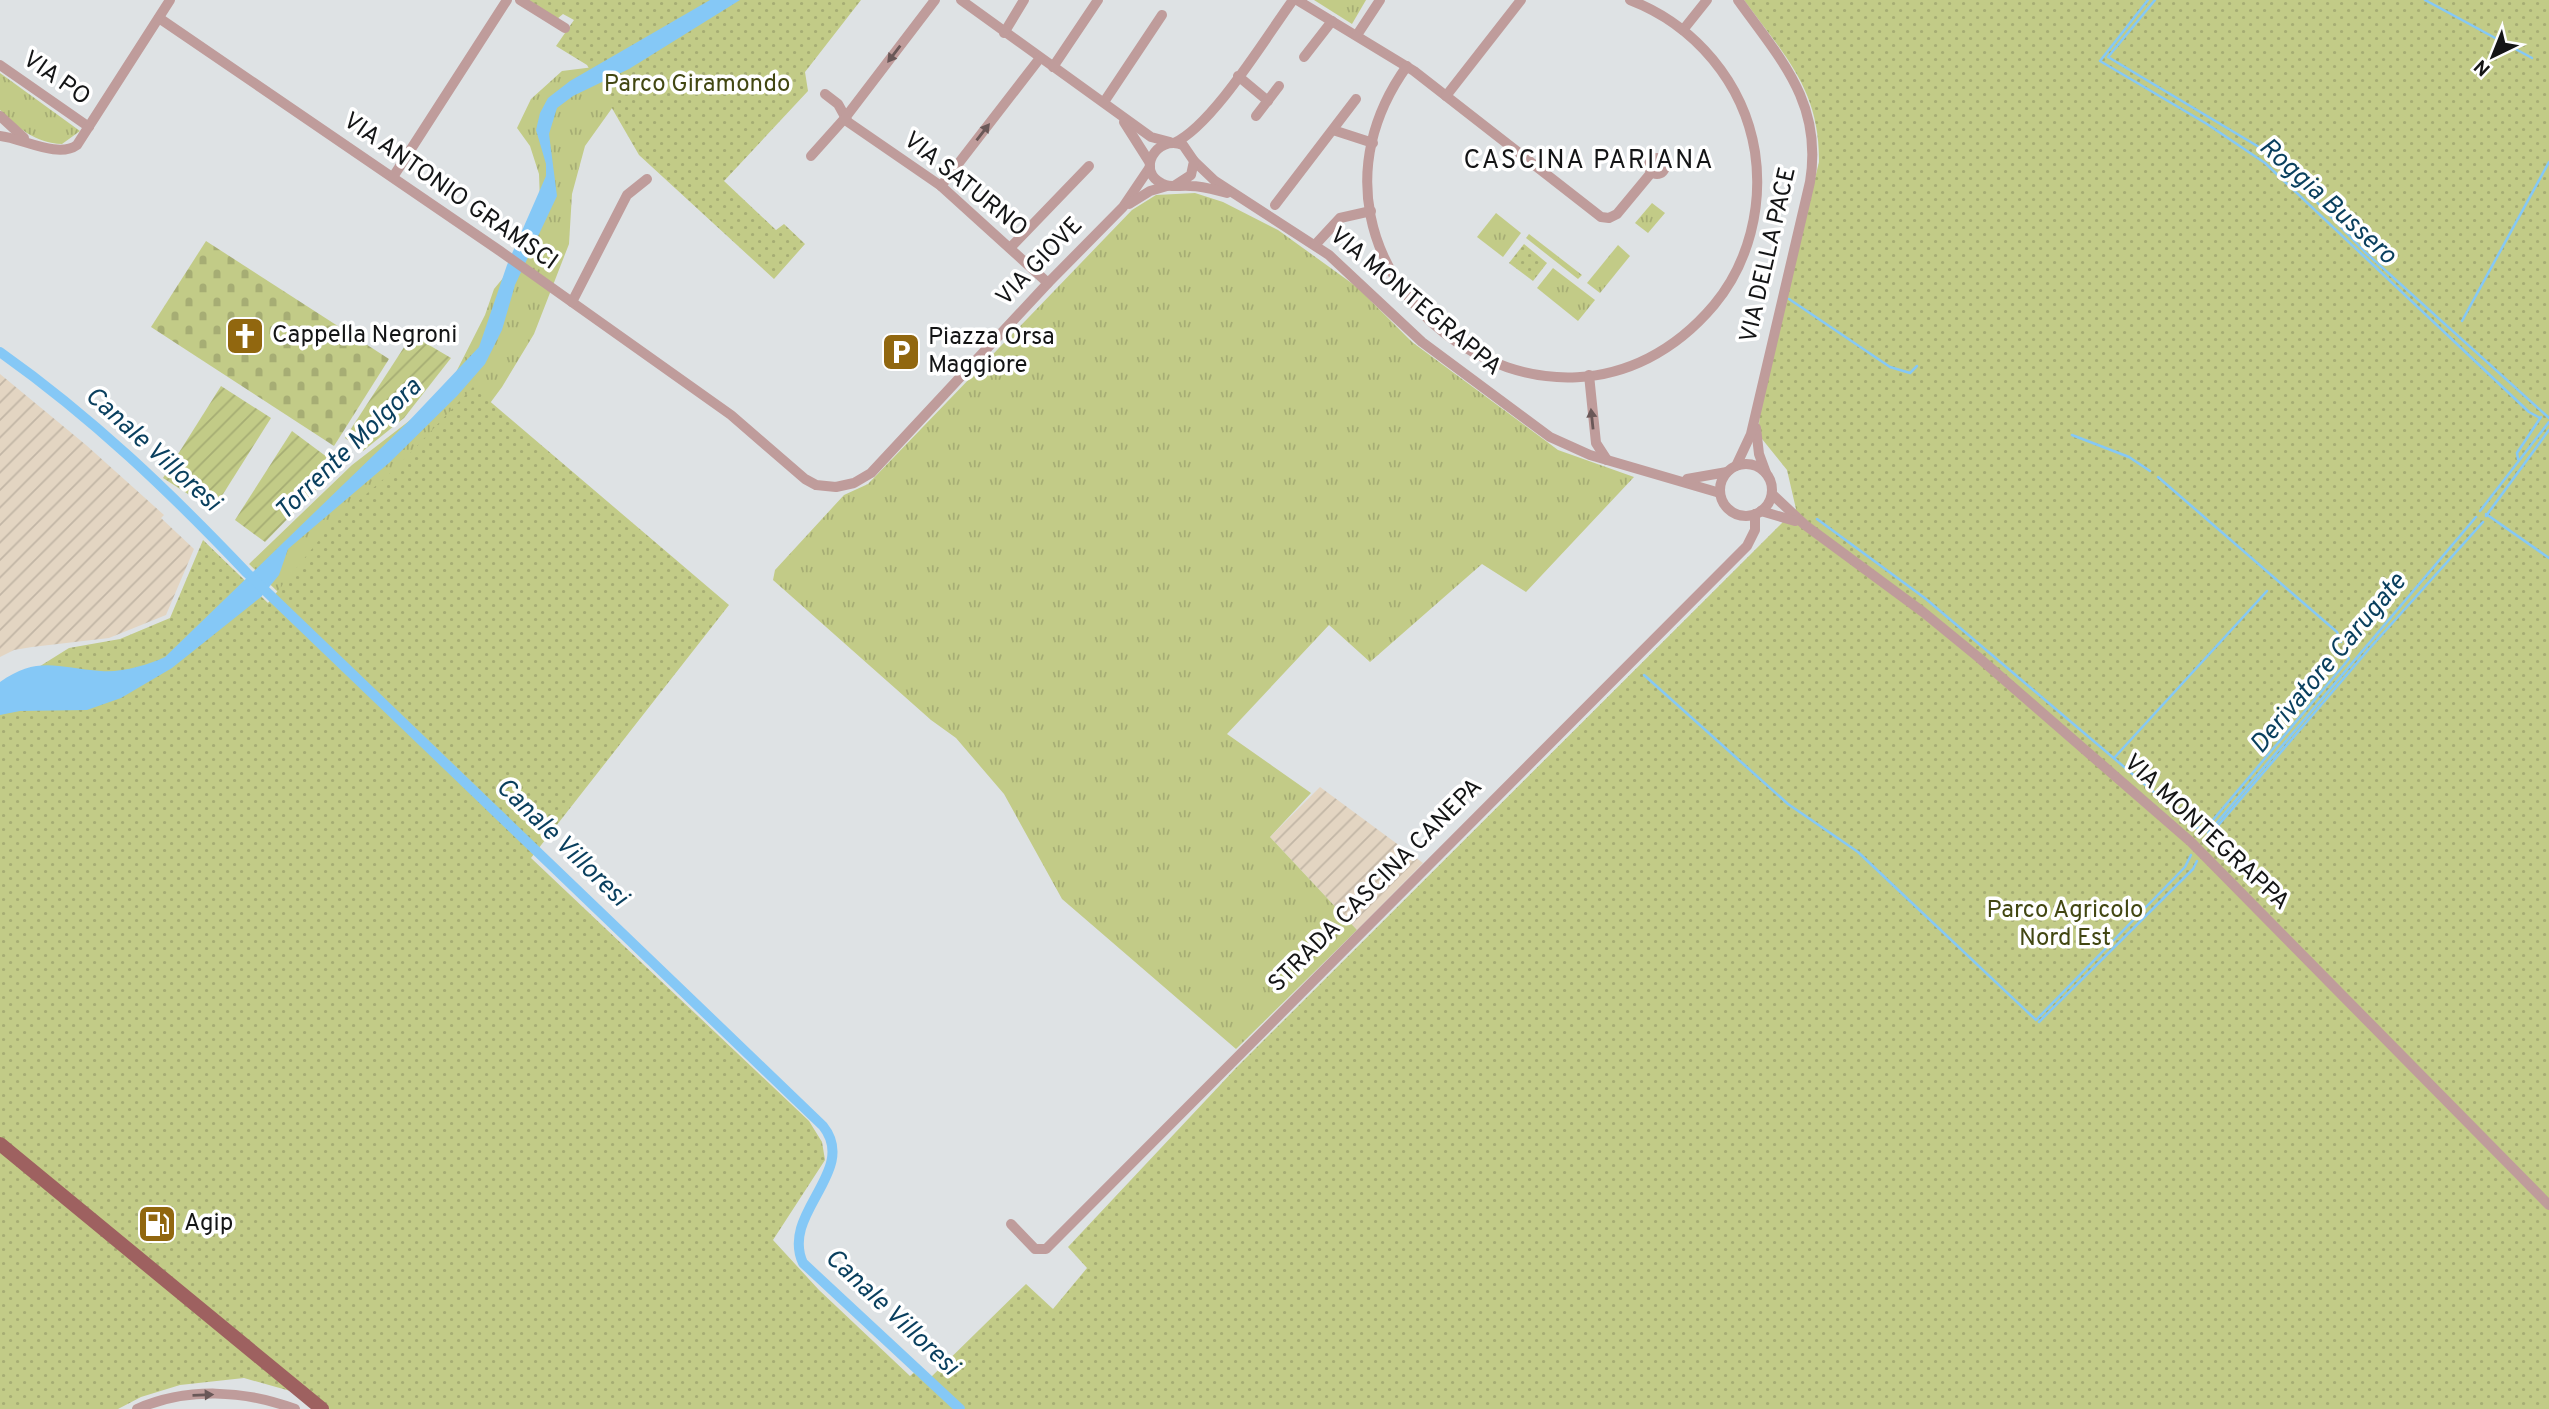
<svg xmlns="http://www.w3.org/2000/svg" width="2549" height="1409" viewBox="0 0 2549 1409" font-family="Overpass,sans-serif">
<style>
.industrial{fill:url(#industrial-furrows)}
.grass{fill:url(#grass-tufts)}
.cemetery{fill:url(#cemetery-stones)}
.park{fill:url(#park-dots)}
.garden{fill:url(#garden-furrows)}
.water{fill:#85c8f6}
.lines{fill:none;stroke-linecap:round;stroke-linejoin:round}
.stream{stroke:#85c8f6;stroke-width:2.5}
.canal{stroke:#85c8f6;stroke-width:10}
.minor{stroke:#bf9c9b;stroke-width:10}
.major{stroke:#9e6160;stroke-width:14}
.oneway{fill:#6a5858}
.labels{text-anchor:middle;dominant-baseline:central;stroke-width:7;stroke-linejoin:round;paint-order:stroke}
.street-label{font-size:24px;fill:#141516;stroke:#fff}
.park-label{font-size:24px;fill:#424712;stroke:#fff}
.poi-label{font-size:24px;fill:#141516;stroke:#fff;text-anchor:start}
.neighbourhood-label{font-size:26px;letter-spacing:2px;fill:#141516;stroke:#fff}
.water-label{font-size:26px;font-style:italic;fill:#093f5e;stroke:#fff}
</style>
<defs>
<pattern id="industrial-furrows" width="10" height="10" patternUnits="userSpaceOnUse" patternTransform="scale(1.75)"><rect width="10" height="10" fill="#e3d5c2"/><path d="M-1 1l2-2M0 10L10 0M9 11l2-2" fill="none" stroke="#c2b6a6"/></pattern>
<pattern id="grass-tufts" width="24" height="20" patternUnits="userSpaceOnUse" patternTransform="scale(1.75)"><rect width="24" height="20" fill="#c2cb87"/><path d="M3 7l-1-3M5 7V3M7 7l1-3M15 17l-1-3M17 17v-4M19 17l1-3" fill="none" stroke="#a6ad74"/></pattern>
<pattern id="cemetery-stones" width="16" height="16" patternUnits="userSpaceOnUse" patternTransform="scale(1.75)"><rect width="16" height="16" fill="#c2cb87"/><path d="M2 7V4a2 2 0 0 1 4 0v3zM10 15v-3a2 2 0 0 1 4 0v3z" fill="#a6ad74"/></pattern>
<pattern id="park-dots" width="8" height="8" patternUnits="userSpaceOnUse" patternTransform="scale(1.75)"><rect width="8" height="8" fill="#c2cb87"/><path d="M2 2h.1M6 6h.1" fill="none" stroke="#a6ad74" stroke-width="1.8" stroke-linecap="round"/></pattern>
<pattern id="garden-furrows" width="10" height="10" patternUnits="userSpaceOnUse" patternTransform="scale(1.75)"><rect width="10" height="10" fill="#c2cb87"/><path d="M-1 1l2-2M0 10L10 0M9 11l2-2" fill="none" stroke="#a6ad74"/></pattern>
</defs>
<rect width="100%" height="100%" fill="#dee2e4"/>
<g class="industrial">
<polygon points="0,374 86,445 164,515 161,518 194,549 166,615 109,638 32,647 14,650 0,657"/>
<polygon points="1320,787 1423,863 1357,930 1270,837"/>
</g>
<g class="grass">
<polygon points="1314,0 1366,0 1352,24"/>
<polygon points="594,67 615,104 585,146 572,194 569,244 534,334 502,387 482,414 280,594 249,564 352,465 431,404 450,384 485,315 494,289 527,249 540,202 539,174 530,146 517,128 531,99 562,71"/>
<path d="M0,73L80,131L62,144C35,143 18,128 0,110Z"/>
<polygon points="1195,193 1223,202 1278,230 1357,287 1412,342 1558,450 1634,477 1526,592 1482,564 1370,662 1329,625 1227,734 1311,793 1270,837 1357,930 1236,1049 1062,899 1004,794 956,738 931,720 773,580 775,570 844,495 868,484 1132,210 1156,195"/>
<polygon points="1652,203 1665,213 1648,233 1635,223"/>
<polygon points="1496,213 1521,233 1503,257 1477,237"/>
<polygon points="1529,234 1582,275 1578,279 1526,238"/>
<polygon points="1618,245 1630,256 1600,293 1587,283"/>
<polygon points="1553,268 1595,300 1578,321 1537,288"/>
</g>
<polygon class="cemetery" points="206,241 389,359 334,446 151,327"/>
<g class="park">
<polygon points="528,0 861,0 805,72 808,91 724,181 776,230 784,224 805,244 774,279 639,155 587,65 556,46 574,20 563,14 557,19"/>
<path d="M1744,0H2549V1409H328L308,1396L244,1378L180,1385L141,1397L118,1409H0V706L37,668L69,648L120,639L170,618L203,540L268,603L333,523L395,469L473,387L729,605L531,858L809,1121L822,1142L825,1160L773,1240L819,1290L910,1376L917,1370L928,1380L1026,1284L1053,1309L1087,1268L1068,1247L1236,1068L1796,509L1787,470L1758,434L1762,394L1819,162C1820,89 1784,55 1744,0Z"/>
<polygon points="1524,244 1547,263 1533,281 1509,263"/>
</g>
<g class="garden">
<polygon points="412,335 451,358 404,418 363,451 345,438"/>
<polygon points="221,386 271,418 213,510 163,478"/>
<polygon points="292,431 339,466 265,542 235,520"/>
</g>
<path class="water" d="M710,0H740L629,69L573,96L557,108L549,134L557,196L515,285L502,330L485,364L457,396L389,463L288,549L279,575L261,597L172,668L121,698L87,710L20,711L0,715V682C38,655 58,668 101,671C120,673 148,665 165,657L407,423L479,347L507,265L546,176V164L536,130L540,113L548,98L570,81Z"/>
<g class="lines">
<g class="stream">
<polyline points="2148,0 2100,61 2207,124 2265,163 2529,412 2540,418"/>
<polyline points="2155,0 2108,57 2269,153 2365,252 2549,418"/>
<polyline points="2425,0 2532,58"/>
<polyline points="1789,299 1890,367 1910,373 1917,366"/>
<polyline points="2462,321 2549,162"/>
<polyline points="2072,435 2129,457 2150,471"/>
<polyline points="2518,459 2517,453 2541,417"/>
<polyline points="2158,477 2337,632 2341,642"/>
<polyline points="2480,511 2549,422"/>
<polyline points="2486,514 2549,558"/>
<polyline points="2486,516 2549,430"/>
<polyline points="1817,519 1926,599 2169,805"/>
<polyline points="1644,675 1788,804 1858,852 2036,1020 2185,867 2191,855"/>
<polyline points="2114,758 2267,591"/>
<polyline points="2176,811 2195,828 2207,827 2349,659 2346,654"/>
<polyline points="2208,833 2476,517"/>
<polyline points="2210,835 2369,649 2483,522"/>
<polyline points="2039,1022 2193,869 2197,861"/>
</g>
<path class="canal" d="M0,352C92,417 170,492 247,573L823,1126C859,1171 780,1213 803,1263L960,1409"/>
<g class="minor">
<polyline points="520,0 565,28"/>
<polyline points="961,0 1151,137 1170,142"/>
<polyline points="1297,0 1414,71 1601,217 1609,218 1617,214 1651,173"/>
<polyline points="159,18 500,251 731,415 805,479 816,485 836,487 854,483 871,473 1048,283 1123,207 1150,167"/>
<polyline points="1683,30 1707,0"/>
<polyline points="1004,33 1024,0"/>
<polyline points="1357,35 1380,0"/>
<polyline points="1304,57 1332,21"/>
<polyline points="0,65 89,127"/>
<path d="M1407,66C1261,269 1552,497 1714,305C1749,263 1763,206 1755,152C1744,83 1695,25 1630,0"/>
<polyline points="1053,67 1098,0"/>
<polyline points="1238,76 1268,101"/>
<polyline points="825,94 838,104 848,122 941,186 1048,283"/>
<polyline points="1446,96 1521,0"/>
<polyline points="1104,102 1162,15"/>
<polyline points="0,116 24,138"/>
<polyline points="1256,116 1279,86"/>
<polyline points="1124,122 1150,163"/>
<polyline points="1333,130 1373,143"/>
<path d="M0,136C22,138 58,159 77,145L170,0"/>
<path d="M1174,143C1213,125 1266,37 1293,0"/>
<polyline points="811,156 845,118 935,0"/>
<circle cx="1657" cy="166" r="8"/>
<polyline points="1194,161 1215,181 1329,255 1422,342 1550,437 1590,455 1720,493"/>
<polyline points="393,177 507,0"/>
<polyline points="941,186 1040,58"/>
<path d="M1174,186L1191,175L1194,161L1183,145C1156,134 1135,172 1163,184C1171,188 1181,185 1190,186C1203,186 1215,190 1227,193"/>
<polyline points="1129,204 1150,191 1167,186"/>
<polyline points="1275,205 1356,99"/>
<polyline points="1315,245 1340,218 1371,211"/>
<polyline points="1010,248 1089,166"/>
<polyline points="572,302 627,195 647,179"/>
<polyline points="1589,375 1596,443 1607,460"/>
<polyline points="1756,428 1759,454 1766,473"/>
<circle cx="1746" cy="490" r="26"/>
<path d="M1736,466L1751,434L1810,182C1823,103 1781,60 1738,0"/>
<polyline points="1687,479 1727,472"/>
<polyline points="1772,494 1805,525 1923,612 1978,657 2191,842 2549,1205"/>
<polyline points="1761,511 1795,521"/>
<polyline points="1011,1224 1035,1249 1046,1249 1747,546 1755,530 1755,514"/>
<path d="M137,1409C187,1387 244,1390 295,1409"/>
</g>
<polyline class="major" points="0,1144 322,1409"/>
</g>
<defs><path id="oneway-solid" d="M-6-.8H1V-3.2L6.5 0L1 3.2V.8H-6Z" transform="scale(1.75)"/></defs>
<g class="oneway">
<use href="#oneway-solid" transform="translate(894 54) rotate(127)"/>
<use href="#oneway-solid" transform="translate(983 132) rotate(-52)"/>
<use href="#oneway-solid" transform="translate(1592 419) rotate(-96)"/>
<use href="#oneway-solid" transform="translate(203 1395) rotate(-2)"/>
</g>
<defs>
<symbol id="church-square" viewBox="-11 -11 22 22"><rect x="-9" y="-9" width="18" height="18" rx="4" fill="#91670f" stroke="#fff"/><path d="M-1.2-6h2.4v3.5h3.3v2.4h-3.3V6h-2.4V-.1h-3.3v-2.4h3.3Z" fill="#fff"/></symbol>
<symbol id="parking-square" viewBox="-11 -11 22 22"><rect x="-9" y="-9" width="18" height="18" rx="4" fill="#91670f" stroke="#fff"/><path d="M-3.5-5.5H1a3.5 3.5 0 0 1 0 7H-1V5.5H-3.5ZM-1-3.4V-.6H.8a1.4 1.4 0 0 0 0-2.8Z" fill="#fff"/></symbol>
<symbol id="fuel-square" viewBox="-11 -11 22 22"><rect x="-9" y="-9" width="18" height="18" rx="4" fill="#91670f" stroke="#fff"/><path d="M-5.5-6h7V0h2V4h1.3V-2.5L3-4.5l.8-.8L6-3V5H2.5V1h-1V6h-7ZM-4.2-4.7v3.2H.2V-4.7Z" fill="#fff"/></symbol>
</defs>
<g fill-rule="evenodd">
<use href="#church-square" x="223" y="314" width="44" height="44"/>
<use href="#parking-square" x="879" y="330" width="44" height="44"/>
<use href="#fuel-square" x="135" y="1202" width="44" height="44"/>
</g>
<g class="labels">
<g class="street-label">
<text transform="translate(56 79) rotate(35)">VIA PO</text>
<text transform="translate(965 185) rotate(39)">VIA SATURNO</text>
<text transform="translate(450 192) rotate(35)">VIA ANTONIO GRAMSCI</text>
<text transform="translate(1769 255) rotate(-77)">VIA DELLA PACE</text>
<text transform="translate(1040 262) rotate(-46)">VIA GIOVE</text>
<text transform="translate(1415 302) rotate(40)">VIA MONTEGRAPPA</text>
<text transform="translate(2206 833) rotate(43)">VIA MONTEGRAPPA</text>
<text transform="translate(1376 886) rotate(-45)">STRADA CASCINA CANEPA</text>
</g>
<g class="park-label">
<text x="697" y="85">Parco Giramondo</text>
<text x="2065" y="911">Parco Agricolo<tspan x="2065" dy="28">Nord Est</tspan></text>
</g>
<g class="poi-label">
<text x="272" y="336">Cappella Negroni</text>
<text x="928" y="338">Piazza Orsa<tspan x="928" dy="28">Maggiore</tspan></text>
<text x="184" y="1224">Agip</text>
</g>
<g class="neighbourhood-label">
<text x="1589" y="161">CASCINA PARIANA</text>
</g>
<g class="water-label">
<text transform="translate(2327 202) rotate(42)">Roggia Bussero</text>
<text transform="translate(152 450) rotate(42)">Canale Villoresi</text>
<text transform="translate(349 450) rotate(-44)">Torrente Molgora</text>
<text transform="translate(2329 664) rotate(-50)">Derivatore Carugate</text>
<text transform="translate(561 843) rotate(44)">Canale Villoresi</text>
<text transform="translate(891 1313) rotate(43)">Canale Villoresi</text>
</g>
</g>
<g transform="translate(2493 56) rotate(223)" stroke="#ffffff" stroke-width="5" paint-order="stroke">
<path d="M0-5L12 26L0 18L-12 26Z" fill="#141516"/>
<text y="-10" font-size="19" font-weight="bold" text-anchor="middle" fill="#141516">N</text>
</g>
</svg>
